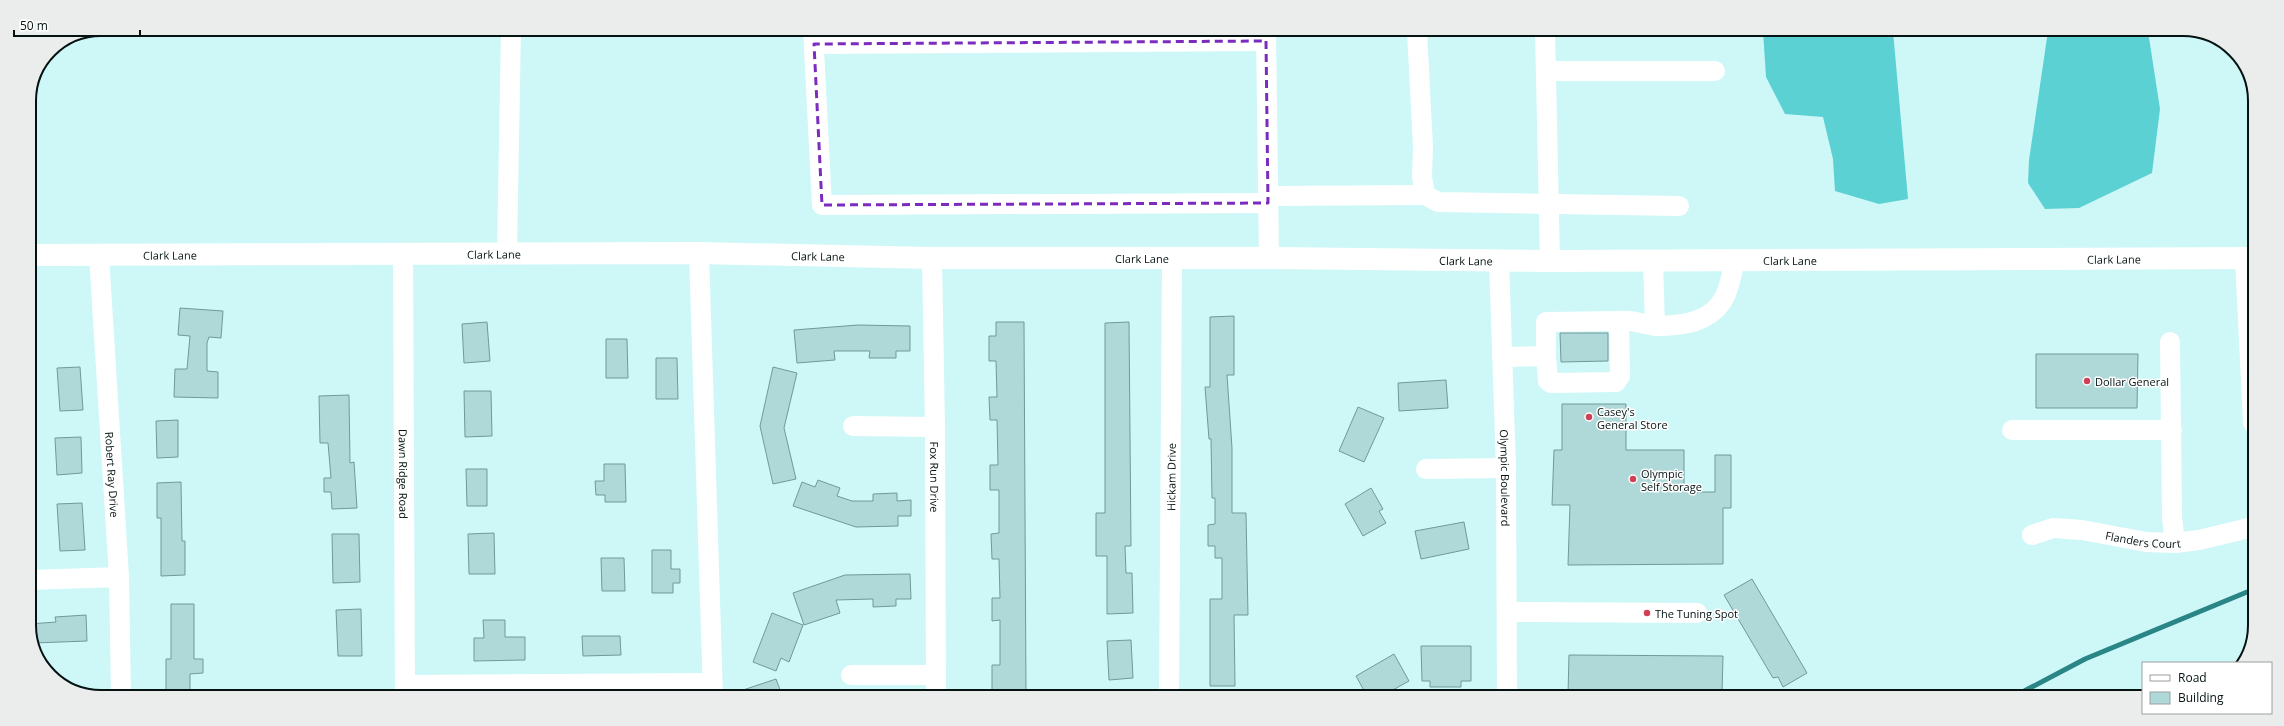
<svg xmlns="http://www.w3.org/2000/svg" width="2284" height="726" viewBox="0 0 2284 726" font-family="'Open Sans',sans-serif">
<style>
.forest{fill:#5bd1d3}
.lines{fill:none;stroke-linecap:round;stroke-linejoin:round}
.stream{stroke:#2a8586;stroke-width:5}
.building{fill:#afd8d8;stroke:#729999}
.minor{stroke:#fff;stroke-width:20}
.major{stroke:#fff;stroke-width:22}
.marked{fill:none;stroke:#7b2cbf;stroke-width:3;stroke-dasharray:8 5;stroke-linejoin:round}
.poi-dot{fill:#d14155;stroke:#fff;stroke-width:1.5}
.labels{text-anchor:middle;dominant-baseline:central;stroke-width:3;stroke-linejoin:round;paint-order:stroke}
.street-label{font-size:11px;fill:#041212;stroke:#fff}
.poi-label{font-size:11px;fill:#041212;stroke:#fff;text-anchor:start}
.rim{fill:none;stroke:#041212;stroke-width:2}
</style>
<rect width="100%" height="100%" fill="#cef7f7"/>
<g class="forest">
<polygon points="1763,31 1893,31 1908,199 1879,204 1835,191 1833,159 1823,117 1785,114 1766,77"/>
<polygon points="2048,31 2148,31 2160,109 2152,173 2079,208 2045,209 2028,183 2029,160"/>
</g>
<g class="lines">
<polyline class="stream" points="2013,697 2085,659 2247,592"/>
</g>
<g class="building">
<polygon points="180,308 223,311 221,338 209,337 207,343 207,371 218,372 218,398 174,397 175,369 187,369 190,336 178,335"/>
<polygon points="1234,316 1234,375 1227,375 1232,448 1232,513 1246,513 1248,615 1234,615 1235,686 1210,686 1210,599 1222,599 1222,558 1215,558 1215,546 1208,546 1208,525 1215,524 1215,498 1212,498 1211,439 1209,439 1205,387 1210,387 1210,317"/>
<polygon points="487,322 490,361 464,363 462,324"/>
<polygon points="996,322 1024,322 1026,696 999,696 999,690 992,690 992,665 1000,665 1000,620 992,621 992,598 1000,598 999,559 992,559 991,534 999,533 999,490 990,490 990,465 998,465 997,420 990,420 989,397 997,397 996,361 989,361 989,336 996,336"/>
<polygon points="1129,322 1131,546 1125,546 1126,573 1132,573 1133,613 1107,614 1107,556 1096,556 1096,513 1105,513 1105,323"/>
<polygon points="858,325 910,326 910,351 896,351 896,358 869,358 870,351 834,351 835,360 797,363 794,330"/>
<polygon points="1560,333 1608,333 1608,361 1561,362"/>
<polygon points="606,339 627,339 628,378 606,378"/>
<polygon points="2036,354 2138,354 2137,408 2036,408"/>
<polygon points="656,358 677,358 678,399 656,399"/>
<polygon points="80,367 83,410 60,411 57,368"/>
<polygon points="773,367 797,373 784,428 796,479 773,484 760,426"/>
<polygon points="1446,380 1448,408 1399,411 1398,383"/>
<polygon points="464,391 491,391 492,436 465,437"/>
<polygon points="349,395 350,463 354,462 357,508 332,509 331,492 324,492 324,478 331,478 328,443 320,443 319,396"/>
<polygon points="1562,404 1626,404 1626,450 1684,450 1684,492 1715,492 1715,455 1731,455 1731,508 1723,508 1723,564 1568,565 1570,505 1552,505 1554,450 1562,450"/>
<polygon points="1358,407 1384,418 1364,462 1339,451"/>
<polygon points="178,420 178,457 157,458 156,421"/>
<polygon points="81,437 82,473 57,475 55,438"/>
<polygon points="604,464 625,464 626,502 605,502 605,495 596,495 595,481 604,481"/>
<polygon points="466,469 487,469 487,506 467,506"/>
<polygon points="818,480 840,488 837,496 852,501 873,501 873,494 897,493 897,501 911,500 911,516 898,516 898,526 856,527 793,506 802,482 815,487"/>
<polygon points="181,482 182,541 185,541 185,575 161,576 161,518 157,518 157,483"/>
<polygon points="1371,488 1383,509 1379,511 1386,523 1363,536 1345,504"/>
<polygon points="82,503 85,550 60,551 57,504"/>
<polygon points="1464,522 1469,549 1421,559 1415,531"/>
<polygon points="494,533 495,574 469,574 468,534"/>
<polygon points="332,534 359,534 360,582 333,583"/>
<polygon points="652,550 671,550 671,569 680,569 680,583 673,583 673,593 652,593"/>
<polygon points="601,558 624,558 625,591 602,591"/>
<polygon points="910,574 911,599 896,599 896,606 873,607 873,599 836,600 840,613 804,625 793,593 845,575"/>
<polygon points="1752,579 1807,673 1783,687 1778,677 1773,678 1724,595"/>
<polygon points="171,604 194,604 194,659 203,659 203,673 190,674 190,695 166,695 166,659 171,659"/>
<polygon points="361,609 362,656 338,656 336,610"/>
<polygon points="772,613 803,625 789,662 781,658 776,671 753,662"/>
<polygon points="86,615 87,641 34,643 29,624 56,622 55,617"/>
<polygon points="483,620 505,620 505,637 525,637 525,660 474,661 474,638 484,638"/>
<polygon points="582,636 620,636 621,655 583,656"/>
<polygon points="1131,640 1133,678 1109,680 1107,641"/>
<polygon points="1421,646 1471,646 1471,681 1461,681 1461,687 1430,687 1430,681 1422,681"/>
<polygon points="1394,654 1409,681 1382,696 1367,696 1356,676"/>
<polygon points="1569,655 1723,656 1722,694 1568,694"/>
<polygon points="776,679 782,695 734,695 734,693"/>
</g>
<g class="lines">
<g class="minor">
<polyline points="813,30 822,205 1268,203"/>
<polyline points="1266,30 1269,258"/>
<polyline points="1417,31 1423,147 1422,177 1425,195 1438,202 1679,206"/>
<polyline points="1545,31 1550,261"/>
<polyline points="814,44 1266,41"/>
<polyline points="1546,71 1715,71"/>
<polyline points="1268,196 1425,195"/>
<polyline points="507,253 511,29"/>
<polyline points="699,253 713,695"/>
<path id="s1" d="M403,254L405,695"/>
<path id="s2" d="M99,255L119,577L121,695"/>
<path id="s3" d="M932,258L935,427L936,695"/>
<polyline points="2245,258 2253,423"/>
<path id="s4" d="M1499,260L1506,468L1507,696"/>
<path d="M1655,326C1681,326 1712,323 1725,296C1730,286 1732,272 1735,261"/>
<polyline points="2170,342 2172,517 2175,543"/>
<polyline points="1546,356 1546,322 1619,321"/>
<polyline points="1502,357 1546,356 1548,381 1551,383 1616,382 1620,376 1619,321 1631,321 1655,326 1653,261"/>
<polyline points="853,426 935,427"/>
<polyline points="2012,430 2172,430"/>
<polyline points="1426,469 1506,468"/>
<path id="s5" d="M2032,535L2053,528L2082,530L2146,542L2175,543L2199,540L2253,527"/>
<polyline points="29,580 119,577"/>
<polyline points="1507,612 1697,613"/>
<polyline points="851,675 935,675"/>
<polyline points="405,685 712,683"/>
<path id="s6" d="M1169,696L1172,259"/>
</g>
<path class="major" id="s7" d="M29,255L699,253L932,258H1269L1550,261L2254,258"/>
</g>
<path class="marked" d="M1266,41L1268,203L822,205L814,44Z"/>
<g class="poi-dot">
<circle cx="2087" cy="381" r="4"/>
<circle cx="1589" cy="417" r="4"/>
<circle cx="1633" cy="479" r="4"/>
<circle cx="1647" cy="613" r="4"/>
</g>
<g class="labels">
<g class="street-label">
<text stroke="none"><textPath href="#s7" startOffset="141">Clark Lane</textPath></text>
<text stroke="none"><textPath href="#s7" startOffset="465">Clark Lane</textPath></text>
<text stroke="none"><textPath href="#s7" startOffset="789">Clark Lane</textPath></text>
<text stroke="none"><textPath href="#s7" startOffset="1113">Clark Lane</textPath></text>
<text stroke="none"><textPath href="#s7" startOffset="2085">Clark Lane</textPath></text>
<text stroke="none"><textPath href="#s7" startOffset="1437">Clark Lane</textPath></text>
<text stroke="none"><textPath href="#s7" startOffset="1761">Clark Lane</textPath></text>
<text stroke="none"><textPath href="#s2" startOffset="220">Robert Ray Drive</textPath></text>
<text stroke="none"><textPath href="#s1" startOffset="220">Dawn Ridge Road</textPath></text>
<text stroke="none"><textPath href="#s3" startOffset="219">Fox Run Drive</textPath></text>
<text stroke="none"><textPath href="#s6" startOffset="219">Hickam Drive</textPath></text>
<text stroke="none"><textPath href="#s4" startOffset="218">Olympic Boulevard</textPath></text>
<text stroke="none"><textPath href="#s5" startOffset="113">Flanders Court</textPath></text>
</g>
<g class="poi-label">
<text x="2095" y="381">Dollar General</text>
<text x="1597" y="411">Casey's<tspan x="1597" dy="13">General Store</tspan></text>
<text x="1641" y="473">Olympic<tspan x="1641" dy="13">Self Storage</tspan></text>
<text x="1655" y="613">The Tuning Spot</text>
</g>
</g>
<path d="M0 0H2284V726H0ZM101 36H2183A65 65 0 0 1 2248 101V625A65 65 0 0 1 2183 690H101A65 65 0 0 1 36 625V101A65 65 0 0 1 101 36Z" fill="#ebecec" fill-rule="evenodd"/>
<path class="rim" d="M101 36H2183A65 65 0 0 1 2248 101V625A65 65 0 0 1 2183 690H101A65 65 0 0 1 36 625V101A65 65 0 0 1 101 36Z"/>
<rect x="2142" y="662" width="130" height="52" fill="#ffffff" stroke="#9ba0a0"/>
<rect x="2150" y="675" width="20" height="6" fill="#ffffff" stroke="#9ba0a0"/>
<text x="2178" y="682" font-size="12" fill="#041212">Road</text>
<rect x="2150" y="692" width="20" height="12" fill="#afd8d8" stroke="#9ba0a0"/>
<text x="2178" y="702" font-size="12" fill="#041212">Building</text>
<path d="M14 30v6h126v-6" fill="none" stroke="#041212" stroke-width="2"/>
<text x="20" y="30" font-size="12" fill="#041212" stroke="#ffffff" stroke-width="3" paint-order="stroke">50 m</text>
</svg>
